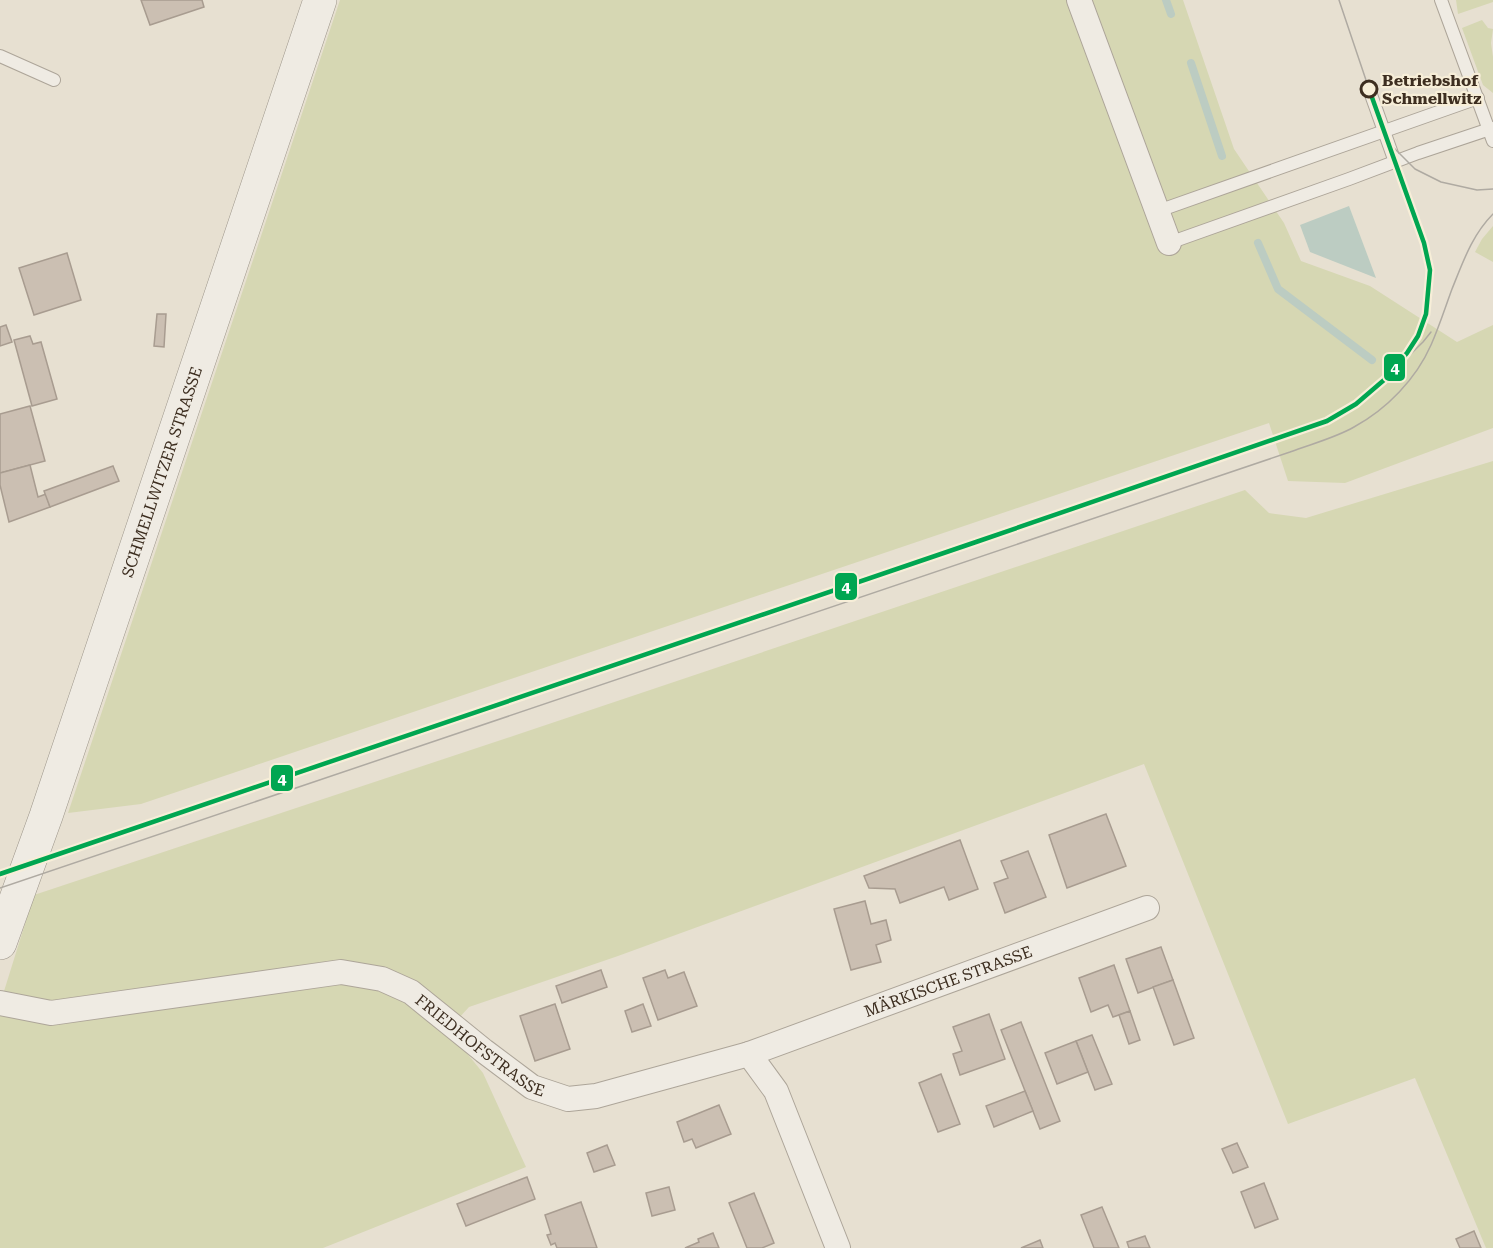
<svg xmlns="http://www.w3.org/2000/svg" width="1493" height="1248" viewBox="0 0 1493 1248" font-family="'Roboto Serif',serif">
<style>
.green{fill:#d6d7b3}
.water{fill:#bcccc2}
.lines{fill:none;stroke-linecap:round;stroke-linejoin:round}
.stream{stroke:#bcccc2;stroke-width:8}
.building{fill:#cbbfb2;stroke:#a89c90;stroke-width:1.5}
.lane-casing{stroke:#ada599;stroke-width:14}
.street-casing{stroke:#ada599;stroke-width:26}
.secondary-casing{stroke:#9c958a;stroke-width:34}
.lane{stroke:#efebe3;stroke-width:12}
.street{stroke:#efebe3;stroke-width:24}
.secondary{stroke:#efebe3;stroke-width:33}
.tram{stroke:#afaaa2;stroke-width:1.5}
.tram-1-casing{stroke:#f7eed8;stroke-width:9}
.tram-1{stroke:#00a651;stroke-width:4.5}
.stop-dot{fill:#f7eed8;stroke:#3d2e20;stroke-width:3}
.labels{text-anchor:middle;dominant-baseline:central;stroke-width:4.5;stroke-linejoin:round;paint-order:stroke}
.stop-label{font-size:16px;font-weight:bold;fill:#3d2e20;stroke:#f7eed8;text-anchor:start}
.street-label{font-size:16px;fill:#3d2e20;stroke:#f7eed8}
.line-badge{stroke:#f7eed8;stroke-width:2}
.badge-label{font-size:16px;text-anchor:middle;font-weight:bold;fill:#fff}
</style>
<rect width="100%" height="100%" fill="#e7e0d1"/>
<g class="green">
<polygon points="340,0 1183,0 1234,149 1284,223 1301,261 1370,286 1457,342 1493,325 1493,428 1345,483 1288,481 1269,423 141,804 68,813"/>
<polygon points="1456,0 1493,0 1493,2 1458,14"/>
<polygon points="1482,20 1488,28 1493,29 1491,43 1493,57 1493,93 1483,85 1462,28"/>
<polygon points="1493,226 1493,262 1475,252 1482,239"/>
<polygon points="1493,461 1493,1248 1486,1248 1415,1078 1288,1124 1144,764 618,956 469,1007 448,1030 483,1073 526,1167 323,1248 0,1248 0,1004 34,895 516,735 1245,490 1269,513 1306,518"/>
</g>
<polygon class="water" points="1349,206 1376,278 1310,252 1300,225"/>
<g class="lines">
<g class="stream">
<polyline points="1166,0 1171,14"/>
<polyline points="1191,63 1222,156"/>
<polyline points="1258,243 1278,289 1372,360"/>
</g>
</g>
<g class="building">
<polygon points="141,0 202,0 204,7 150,25"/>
<polygon points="67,253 81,300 34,315 19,268"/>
<polygon points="157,314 166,314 164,347 154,346"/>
<polygon points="6,325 12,342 0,346 0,327"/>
<polygon points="30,336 33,344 41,342 57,399 32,406 14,340"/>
<polygon points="30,406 45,461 0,473 0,414"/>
<polygon points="30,465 38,497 46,494 50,507 9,522 0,485 0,473"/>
<polygon points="113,466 119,481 50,507 44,491"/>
<polygon points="1106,814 1126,866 1067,888 1049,835"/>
<polygon points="960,840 978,889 949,900 944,887 900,903 895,889 869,888 864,876"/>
<polygon points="1028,851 1046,897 1005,913 994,883 1008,878 1001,861"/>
<polygon points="865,901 871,924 886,920 891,940 876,945 881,962 851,970 834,909"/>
<polygon points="1161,947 1173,980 1138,993 1126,959"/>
<polygon points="1114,965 1130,1011 1113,1017 1108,1005 1091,1012 1079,978"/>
<polygon points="601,970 607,987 562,1003 556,986"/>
<polygon points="665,970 668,978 684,972 697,1006 658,1020 643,978"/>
<polygon points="1173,980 1194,1038 1174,1045 1153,987"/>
<polygon points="555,1004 570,1049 535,1061 520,1016"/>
<polygon points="643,1004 651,1026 632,1032 625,1011"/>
<polygon points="1130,1011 1140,1040 1129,1044 1119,1015"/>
<polygon points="989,1014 1005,1059 960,1075 953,1054 962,1051 953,1027"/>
<polygon points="1021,1022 1060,1121 1040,1129 1001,1030"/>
<polygon points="1092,1035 1112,1084 1095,1090 1076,1041"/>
<polygon points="1076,1041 1088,1072 1057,1084 1045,1053"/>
<polygon points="941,1074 960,1124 938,1132 919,1083"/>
<polygon points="1025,1091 1033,1111 994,1127 986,1106"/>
<polygon points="719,1105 731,1134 696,1148 692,1139 684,1142 677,1122"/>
<polygon points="1237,1143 1248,1167 1233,1173 1222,1149"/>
<polygon points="607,1145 615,1165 594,1172 587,1153"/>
<polygon points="527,1177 535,1199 466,1226 457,1204"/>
<polygon points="1264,1183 1278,1219 1255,1228 1241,1192"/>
<polygon points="669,1187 675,1210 652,1216 646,1193"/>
<polygon points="754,1193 774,1243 762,1248 747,1248 729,1203"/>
<polygon points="581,1202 597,1248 557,1248 555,1243 551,1245 547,1235 551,1234 545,1215"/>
<polygon points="1102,1207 1119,1248 1094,1248 1081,1215"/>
<polygon points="1474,1231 1481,1248 1460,1248 1456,1239"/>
<polygon points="713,1233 719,1248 685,1248 699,1242 698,1239"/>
<polygon points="1145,1236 1150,1248 1129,1248 1127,1242"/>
<polygon points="1040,1240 1043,1248 1021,1248"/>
</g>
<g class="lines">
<defs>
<g id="lane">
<polyline points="1441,0 1493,141"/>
<polyline points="0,56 54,80"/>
<polyline points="1369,89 1395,162"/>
<polyline points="1158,211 1478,98"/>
<polyline points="1169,243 1349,179 1418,153 1493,128"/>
</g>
<g id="street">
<polyline points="1079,0 1169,243"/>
<path id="s1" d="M0,1003L51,1013L341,972L382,979L411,992L484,1051L532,1087L568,1099L596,1096L749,1054L776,1091L838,1248"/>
<path id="s2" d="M749,1054L1147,908"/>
</g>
<g id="secondary">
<path id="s3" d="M0,943L46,816L320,0"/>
</g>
</defs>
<use href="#lane" class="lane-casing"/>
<use href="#street" class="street-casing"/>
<use href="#secondary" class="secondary-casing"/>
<use href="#lane" class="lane"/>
<use href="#street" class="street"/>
<use href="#secondary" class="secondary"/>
<g class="tram">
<polyline points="1339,0 1369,89"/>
<polyline points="1387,141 1415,169 1441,182 1477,190 1493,189"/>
<polyline points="1384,380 1423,342 1431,332"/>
<path d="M0,888L1290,452C1311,444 1335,438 1354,427C1387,409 1416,379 1431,345C1439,327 1445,308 1452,289C1463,262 1472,235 1493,214"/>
</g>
<defs>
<polyline id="tram-1" points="0,874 976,542 1327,421 1356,404 1384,380 1407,353 1418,336 1426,314 1430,270 1424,243 1369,89"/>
</defs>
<use href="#tram-1" class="tram-1-casing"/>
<use href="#tram-1" class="tram-1"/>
</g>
<circle class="stop-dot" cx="1369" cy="89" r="8"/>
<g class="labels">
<g class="stop-label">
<text x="1382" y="80">Betriebshof<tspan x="1382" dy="18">Schmellwitz</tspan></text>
</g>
<g class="street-label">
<text stroke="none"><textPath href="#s3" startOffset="498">SCHMELLWITZER STRASSE</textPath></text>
<text stroke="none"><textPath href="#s2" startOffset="212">MÄRKISCHE STRASSE</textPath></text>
<text stroke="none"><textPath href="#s1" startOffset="506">FRIEDHOFSTRASSE</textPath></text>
</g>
</g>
<g class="line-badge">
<rect x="1383" y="353" width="23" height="29" rx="6" fill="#00a651"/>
<rect x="834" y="572" width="24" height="29" rx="6" fill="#00a651"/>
<rect x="270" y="764" width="24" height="28" rx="6" fill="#00a651"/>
</g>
<g class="badge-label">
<text x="1395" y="373">4</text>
<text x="846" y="592">4</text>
<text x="282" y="784">4</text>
</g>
</svg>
